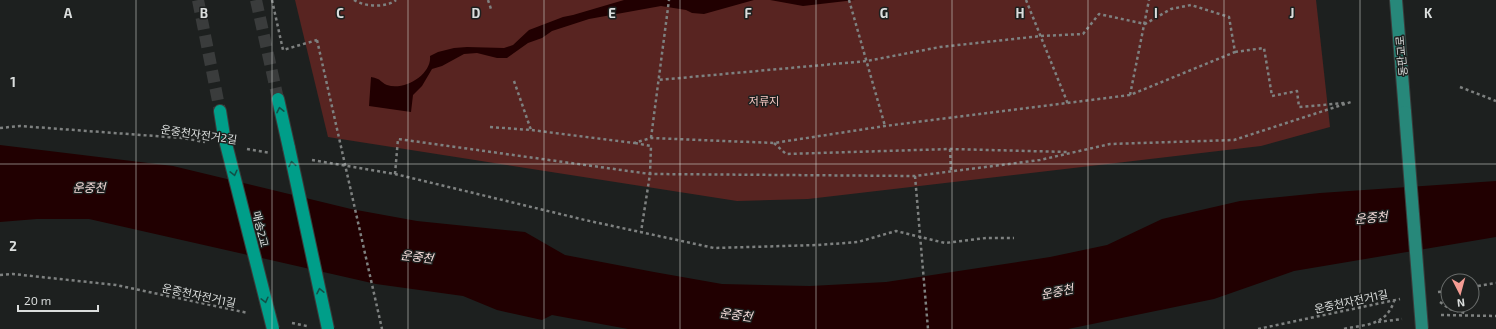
<svg xmlns="http://www.w3.org/2000/svg" width="1496" height="329" viewBox="0 0 1496 329" font-family="'Exo 2','Noto Sans KR',sans-serif">
<style>
.green{fill:#582421}
.water{fill:#210001}
.lines{fill:none;stroke-linecap:round;stroke-linejoin:round}
.highway-tunnel{stroke:#3a3c3c;stroke-width:12;stroke-dasharray:12 6;stroke-linecap:butt}
.major-casing{stroke:#3a3d3c;stroke-width:14}
.highway-casing{stroke:#3a3d3c;stroke-width:14}
.path{stroke:#7e8180;stroke-width:2.5;stroke-dasharray:3 3;stroke-linecap:butt}
.major{stroke:#27887a;stroke-width:12}
.highway{stroke:#009e89;stroke-width:12}
.major-bridge-casing{stroke:#3a3d3c;stroke-width:14;stroke-linecap:butt}
.highway-bridge-casing{stroke:#3a3d3c;stroke-width:14;stroke-linecap:butt}
.path-bridge{stroke:#7e8180;stroke-width:2.5;stroke-dasharray:3 3;stroke-linecap:butt}
.major-bridge{stroke:#27887a;stroke-width:12}
.highway-bridge{stroke:#009e89;stroke-width:12}
.oneway{stroke:#115249}
.grid{fill:none;stroke:#dbdedd;stroke-width:1;stroke-opacity:0.55}
.labels{text-anchor:middle;dominant-baseline:central;stroke-width:3;stroke-linejoin:round;paint-order:stroke}
.street-label{font-size:11px;fill:#dbdedd;stroke:#1d201f}
.park-label{font-size:11px;fill:#f7c8c3;stroke:#1d201f}
.water-label{font-size:12px;font-style:italic;fill:#f4dbd9;stroke:#1d201f}
.grid-label{font-size:13px;text-anchor:middle;font-weight:bold;fill:#dbdedd;stroke:#1d201f;stroke-width:3;stroke-linejoin:round;paint-order:stroke}
</style>
<rect width="100%" height="100%" fill="#1d201f"/>
<polygon class="green" points="295,0 1316,0 1330,127 1261,146 808,199 737,201 328,137"/>
<g class="water">
<path d="M624,0H754L704,14L692,13L686,10L661,6L589,19L552,31L542,38L528,43L507,58H497L477,53L464,54L442,66L432,69L422,86L413,95L411,112L369,106L371,77C382,79 380,82 387,85C405,91 432,74 430,56L438,52L454,48L467,47L504,48L513,45L529,30L563,17L573,15Z"/>
<polygon points="770,0 855,0 803,6"/>
<polygon points="0,145 173,166 351,209 417,221 525,232 565,255 654,272 722,284 810,286 886,282 1050,257 1107,245 1162,219 1240,201 1320,193 1496,181 1496,237 1294,271 1214,299 1068,329 628,329 552,315 542,320 497,310 463,296 376,284 89,219 37,219 0,222"/>
</g>
<g class="lines">
<g class="highway-tunnel">
<polyline points="198,0 220,111"/>
<polyline points="256,0 278,99"/>
</g>
<defs>
<polyline id="major" points="1396,0 1405,112"/>
<g id="highway">
<polyline points="278,99 289,148"/>
<polyline points="220,111 224,136"/>
</g>
</defs>
<use href="#major" class="major-casing"/>
<use href="#highway" class="highway-casing"/>
<g class="path">
<polyline points="272,0 283,50 317,40"/>
<path d="M354,0C365,7 386,8 396,0"/>
<polyline points="488,0 491,9"/>
<polyline points="849,0 885,126"/>
<polyline points="1026,0 1068,104"/>
<polyline points="1235,52 1264,48 1272,96 1297,91 1299,107 1345,103"/>
<polyline points="514,81 531,130"/>
<polyline points="1460,87 1496,101"/>
<polyline points="1130,95 1149,0"/>
<polyline points="490,127 531,130 634,143 651,138 774,143 885,126 1130,95 1235,52 1229,17 1191,5 1171,9 1145,24 1099,14 1083,34 1041,36 940,47 867,61 658,80"/>
<polyline points="0,128 20,126 182,138 205,142"/>
<polyline points="651,138 669,0"/>
<polyline points="635,143 651,146 650,174 641,232"/>
<polyline points="774,143 786,154 950,149 1068,152"/>
<polyline points="247,149 270,153"/>
<polyline points="950,149 951,171"/>
<polyline points="312,160 395,174 585,220 714,248 818,245 858,242 896,231 945,243 986,238 1014,238"/>
<polyline points="395,174 398,139 650,174 915,176 1040,160 1110,144 1234,140 1351,102"/>
<polyline points="0,275 13,274 116,285 248,313"/>
<polyline points="1472,287 1496,283"/>
<polyline points="1438,292 1448,291"/>
<polyline points="1440,302 1450,309 1465,313"/>
<polyline points="1441,315 1496,316"/>
<polyline points="1378,322 1402,319"/>
<polyline points="292,323 307,326"/>
<polyline points="1258,329 1400,299"/>
<path d="M1344,329C1366,324 1386,326 1394,301"/>
</g>
<use href="#major" class="major"/>
<use href="#highway" class="highway"/>
<defs>
<polyline id="major-bridge" points="1405,112 1422,329"/>
<g id="highway-bridge">
<polyline points="224,136 273,329"/>
<polyline points="289,148 328,329"/>
</g>
</defs>
<use href="#major-bridge" class="major-bridge-casing"/>
<use href="#highway-bridge" class="highway-bridge-casing"/>
<g class="path-bridge">
<polyline points="317,40 382,329"/>
<polyline points="915,176 928,329"/>
</g>
<use href="#major-bridge" class="major-bridge"/>
<use href="#highway-bridge" class="highway-bridge"/>
</g>
<defs><path id="oneway-chevron" d="M-2-3.5L2.5 0L-2 3.5" fill="none" stroke-width="1.6" stroke-linecap="round" stroke-linejoin="round"/></defs>
<g class="oneway">
<use href="#oneway-chevron" transform="translate(280 110) rotate(-102)"/>
<use href="#oneway-chevron" transform="translate(292 164) rotate(-101)"/>
<use href="#oneway-chevron" transform="translate(234 173) rotate(76)"/>
<use href="#oneway-chevron" transform="translate(320 291) rotate(-102)"/>
<use href="#oneway-chevron" transform="translate(265 300) rotate(76)"/>
</g>
<path class="grid" d="M136,0V329M272,0V329M408,0V329M544,0V329M680,0V329M816,0V329M952,0V329M1088,0V329M1224,0V329M1360,0V329M0,164H1496"/>
<g class="labels">
<g class="street-label">
<text transform="translate(1401 56) rotate(-95)">동판교로</text>
<text transform="translate(199 134) rotate(8)">운중천자전거2길</text>
<text transform="translate(261 229) rotate(76)">매송2교</text>
<text transform="translate(199 295) rotate(12)">운중천자전거1길</text>
<text transform="translate(1351 301) rotate(-12)">운중천자전거1길</text>
</g>
<g class="park-label">
<text x="764" y="100">저류지</text>
</g>
<g class="water-label">
<text x="89" y="187">운중천</text>
<text transform="translate(1371 217) rotate(-5)">운중천</text>
<text transform="translate(417 256) rotate(7)">운중천</text>
<text transform="translate(1057 291) rotate(-11)">운중천</text>
<text transform="translate(736 314) rotate(8)">운중천</text>
</g>
</g>
<g class="grid-label">
<text x="68" y="18">A</text>
<text x="204" y="18">B</text>
<text x="340" y="18">C</text>
<text x="476" y="18">D</text>
<text x="612" y="18">E</text>
<text x="748" y="18">F</text>
<text x="884" y="18">G</text>
<text x="1020" y="18">H</text>
<text x="1156" y="18">I</text>
<text x="1292" y="18">J</text>
<text x="1428" y="18">K</text>
<text x="13" y="87">1</text>
<text x="13" y="251">2</text>
</g>
<g transform="translate(1460 293) rotate(174)"><circle r="19" fill="#1d201f" stroke="#696c6b"/>
<path d="M0-3L7 15L0 10L-7 15Z" fill="#f59c94"/>
<text y="-6" font-size="11" font-weight="bold" text-anchor="middle" fill="#dbdedd">N</text>
</g>
<path d="M18 305v6h80v-6" fill="none" stroke="#dbdedd" stroke-width="2"/>
<text x="24" y="305" font-size="12" fill="#dbdedd" stroke="#1d201f" stroke-width="3" paint-order="stroke">20 m</text>
</svg>
